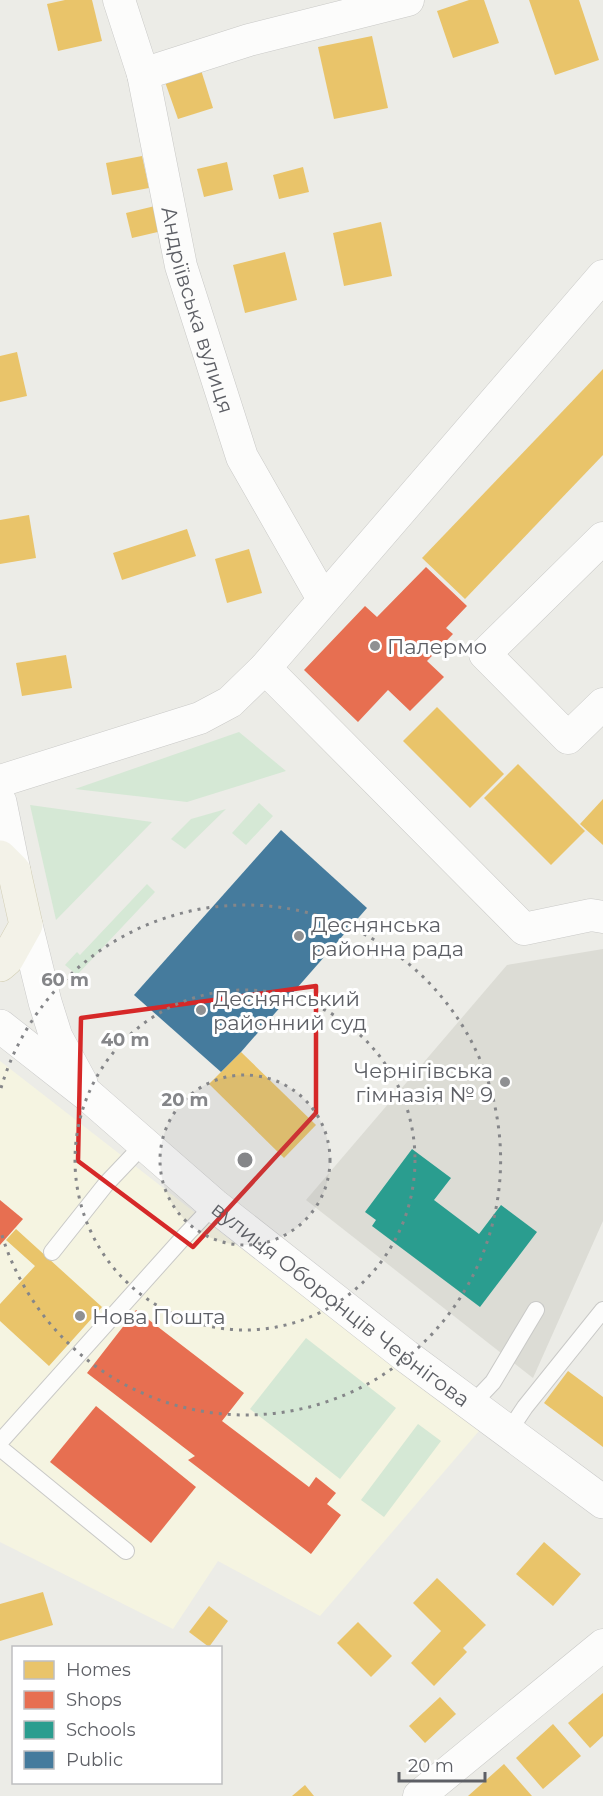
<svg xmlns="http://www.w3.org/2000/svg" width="603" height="1796" viewBox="0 0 603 1796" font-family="Montserrat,sans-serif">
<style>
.commercial{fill:#f5f4e1}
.education{fill:#dcdcd5}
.green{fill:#d5e8d5}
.homes{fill:#e9c46a}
.shops{fill:#e76f51}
.schools{fill:#2a9d8f}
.public{fill:#457b9d}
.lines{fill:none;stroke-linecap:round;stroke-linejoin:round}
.lane-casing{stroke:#c9c9c7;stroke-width:18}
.street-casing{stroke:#c9c9c7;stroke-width:33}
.secondary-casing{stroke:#c9c9c8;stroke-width:34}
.primary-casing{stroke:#d3cfb6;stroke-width:34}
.lane{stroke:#fcfcfb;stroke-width:16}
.street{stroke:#fcfcfb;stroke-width:32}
.secondary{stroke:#fcfcfb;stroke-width:33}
.primary{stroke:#f3f2e8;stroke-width:33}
.marked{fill:none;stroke:#d62828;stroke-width:4.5;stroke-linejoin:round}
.ring{fill:none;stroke:#858689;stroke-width:3;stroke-dasharray:3 6}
.poi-dot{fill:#8f9092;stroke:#fff;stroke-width:2}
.labels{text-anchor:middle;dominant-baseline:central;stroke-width:6;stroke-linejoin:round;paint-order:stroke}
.street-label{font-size:21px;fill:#5d5f65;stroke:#fff}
.poi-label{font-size:21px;fill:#5d5f65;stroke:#fff;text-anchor:start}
.centre{fill:#858689;stroke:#fff;stroke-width:3}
.ring-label{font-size:18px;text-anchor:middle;font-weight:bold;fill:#858689;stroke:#fff;stroke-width:6;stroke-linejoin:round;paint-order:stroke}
</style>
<rect width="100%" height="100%" fill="#ecece7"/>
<polygon class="commercial" points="0,1061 283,1281 485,1424 320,1616 218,1561 173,1629 0,1542"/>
<polygon class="education" points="603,949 603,1221 533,1378 306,1200 507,965"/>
<g class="green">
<polygon points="239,732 286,771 187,802 75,789"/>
<polygon points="259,803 273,816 246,845 232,833"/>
<polygon points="30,805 152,822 56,920"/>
<polygon points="226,809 185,849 171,839 191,819"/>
<polygon points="147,884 155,892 77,975 65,965 77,952 80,955"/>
<polygon points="306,1338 396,1408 340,1479 250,1409"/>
<polygon points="418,1424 441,1441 384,1517 361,1500"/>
</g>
<g class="homes">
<polygon points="65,0 92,0 102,41 58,51 47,4"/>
<polygon points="469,0 484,0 499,43 453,58 437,11"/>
<polygon points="529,0 579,0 599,60 555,75"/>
<polygon points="372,36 388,108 334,119 318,47"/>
<polygon points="201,70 213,108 178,119 165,82"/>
<polygon points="142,156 149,188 112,195 106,163"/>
<polygon points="227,162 233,190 204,197 197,169"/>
<polygon points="303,167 309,192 279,199 273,175"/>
<polygon points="155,206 162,231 132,238 126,213"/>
<polygon points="381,222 392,276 344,286 333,233"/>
<polygon points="285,252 297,300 245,313 233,265"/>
<polygon points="17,352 27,396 0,402 0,356"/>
<polygon points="603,369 603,455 465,599 422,558"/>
<polygon points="29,515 36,558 0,564 0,520"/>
<polygon points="187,529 196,556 122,580 113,553"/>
<polygon points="249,549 262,593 227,603 215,559"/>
<polygon points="66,655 72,688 22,696 16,663"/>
<polygon points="437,707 504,774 470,808 403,741"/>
<polygon points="518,764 585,831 551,865 484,798"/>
<polygon points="603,799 603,845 580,824"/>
<polygon points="241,1052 316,1125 284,1158 209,1084"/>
<polygon points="16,1229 102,1307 49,1366 0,1321 0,1304 35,1266 6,1240"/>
<polygon points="568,1371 603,1397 603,1447 544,1403"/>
<polygon points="544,1542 581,1574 553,1606 516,1574"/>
<polygon points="437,1578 486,1625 463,1648 467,1652 434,1686 411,1663 441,1631 413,1603"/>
<polygon points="43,1592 53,1625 0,1641 0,1604"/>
<polygon points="209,1606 228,1621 209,1647 189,1632"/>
<polygon points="358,1622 392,1656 371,1677 337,1643"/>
<polygon points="603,1693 603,1736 590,1748 568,1723"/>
<polygon points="440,1697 456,1714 425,1743 409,1726"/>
<polygon points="553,1724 581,1756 543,1789 516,1758"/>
<polygon points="504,1764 532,1796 468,1796"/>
<polygon points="305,1785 314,1796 292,1796"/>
</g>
<g class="shops">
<polygon points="426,567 467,606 446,628 453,634 427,661 444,677 410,711 388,690 358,722 304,670 365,606 377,617"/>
<polygon points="0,1200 23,1219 0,1245"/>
<polygon points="136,1310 244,1393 222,1421 309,1487 316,1477 336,1493 327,1504 341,1515 311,1554 188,1460 195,1456 87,1373"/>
<polygon points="96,1406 196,1487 151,1543 50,1462"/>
</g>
<polygon class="schools" points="412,1149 451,1178 434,1200 479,1234 501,1205 537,1232 480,1307 372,1226 376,1220 365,1212"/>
<polygon class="public" points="281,830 367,908 241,1052 221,1072 134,995"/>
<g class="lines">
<defs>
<g id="lane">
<polyline points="52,1252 106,1184 144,1144"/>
<polyline points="472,1404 493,1382 536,1310"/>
<polyline points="509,1431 525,1407 603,1310"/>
<polyline points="0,1442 181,1240 214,1205"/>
<polyline points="0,1448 126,1551"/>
</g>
<g id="street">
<path id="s1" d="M119,0L143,74L181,266L242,457L323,599"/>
<polyline points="143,74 249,40 408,0"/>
<polyline points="603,538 485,654 568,738 603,704"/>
<polyline points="265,668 524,929 591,915 603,917"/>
<polyline points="0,781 200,718 230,702 265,668 603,276"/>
<polyline points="419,1796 603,1645"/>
</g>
<g id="secondary">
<polyline points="0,802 14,871"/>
<polyline points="26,925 45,1002 56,1037 81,1083"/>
<path id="s2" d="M0,1026L88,1095L214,1205L406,1356L603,1502"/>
</g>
<polyline id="primary" points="0,857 14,871 26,925 7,959 0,965"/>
</defs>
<use href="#lane" class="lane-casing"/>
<use href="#street" class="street-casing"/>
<use href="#secondary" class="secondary-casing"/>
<use href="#primary" class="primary-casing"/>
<use href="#lane" class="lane"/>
<use href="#street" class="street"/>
<use href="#secondary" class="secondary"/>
<use href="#primary" class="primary"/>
</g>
<path class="marked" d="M316,986V1113L193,1247L78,1161L81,1018Z"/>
<circle cx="245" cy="1160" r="85" fill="#858689" fill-opacity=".12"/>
<g class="ring">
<circle cx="245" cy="1160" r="85"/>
<circle cx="245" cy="1160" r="170"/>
<path d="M1 1088A255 255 0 1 1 1 1232"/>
</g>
<g class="poi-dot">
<circle cx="375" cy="646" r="6"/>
<circle cx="299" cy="936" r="6"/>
<circle cx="201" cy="1010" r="6"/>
<circle cx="505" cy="1082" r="6"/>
<circle cx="80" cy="1316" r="6"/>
</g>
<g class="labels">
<g class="street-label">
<text stroke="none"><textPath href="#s1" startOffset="320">Андріївська вулиця</textPath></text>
<text stroke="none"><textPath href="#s2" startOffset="440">вулиця Оборонців Чернігова</textPath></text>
</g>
<g class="poi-label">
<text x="387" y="646">Палермо</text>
<text x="311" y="924">Деснянська<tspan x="311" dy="24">районна рада</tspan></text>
<text x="213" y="998">Деснянський<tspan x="213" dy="24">районний суд</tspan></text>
<text x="493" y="1070" text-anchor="end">Чернігівська<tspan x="493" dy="24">гімназія № 9</tspan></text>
<text x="92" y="1316">Нова Пошта</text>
</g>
</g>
<circle cx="245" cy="1160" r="9" class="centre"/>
<g class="ring-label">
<text x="65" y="986">60 m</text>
<text x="125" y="1046">40 m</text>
<text x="185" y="1106">20 m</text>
</g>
<rect x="12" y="1646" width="210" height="138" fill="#ffffff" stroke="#bebfc1" stroke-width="1.5"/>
<rect x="24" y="1661" width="30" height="18" fill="#e9c46a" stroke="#bebfc1" stroke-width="1.5"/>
<text x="66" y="1676" font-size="18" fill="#5d5f65">Homes</text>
<rect x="24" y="1691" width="30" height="18" fill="#e76f51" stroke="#bebfc1" stroke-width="1.5"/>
<text x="66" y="1706" font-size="18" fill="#5d5f65">Shops</text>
<rect x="24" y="1721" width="30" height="18" fill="#2a9d8f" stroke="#bebfc1" stroke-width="1.5"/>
<text x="66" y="1736" font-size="18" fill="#5d5f65">Schools</text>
<rect x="24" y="1751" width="30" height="18" fill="#457b9d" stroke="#bebfc1" stroke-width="1.5"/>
<text x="66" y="1766" font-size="18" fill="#5d5f65">Public</text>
<path d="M399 1772v9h86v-9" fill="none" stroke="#5d5f65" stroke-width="3"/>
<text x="408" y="1772" font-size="18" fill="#5d5f65" stroke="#ffffff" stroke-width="4.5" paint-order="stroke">20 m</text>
</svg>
